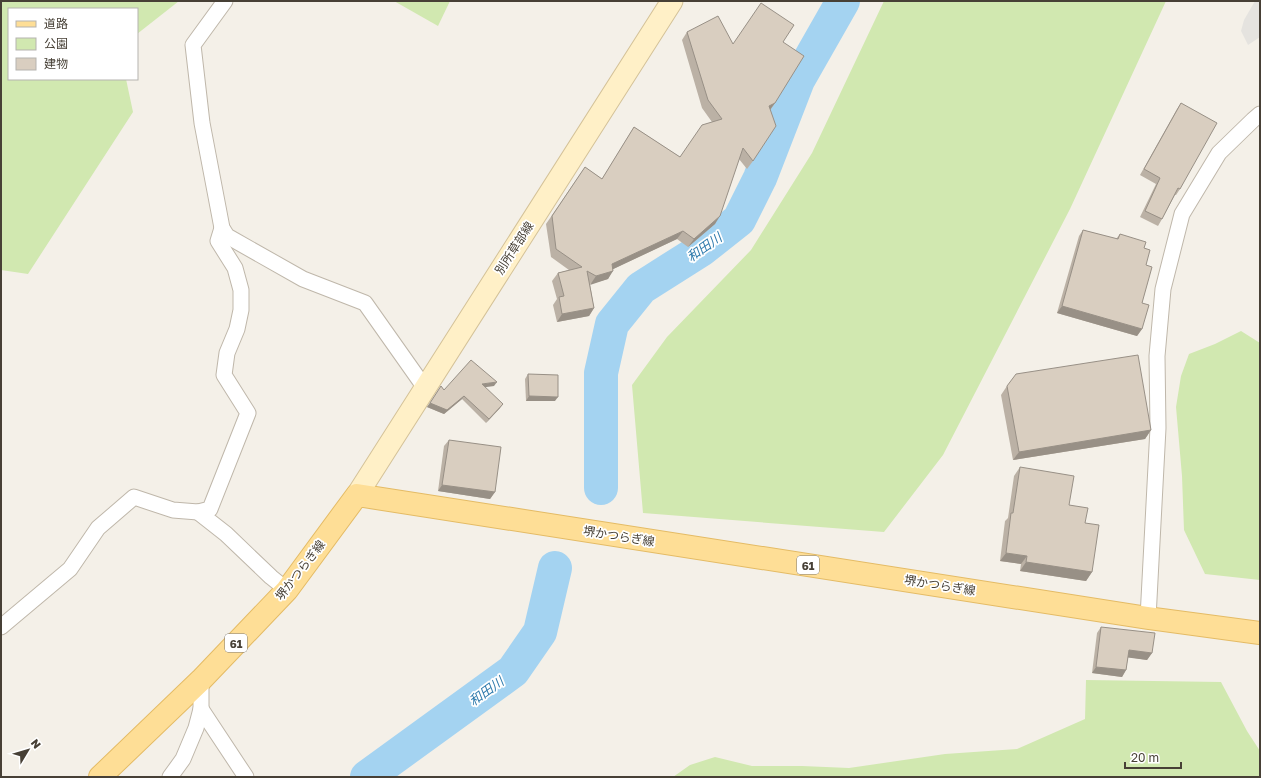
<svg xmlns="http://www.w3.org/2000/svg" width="1261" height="778" viewBox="0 0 1261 778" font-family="'Golos Text','Noto Sans JP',sans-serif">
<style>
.green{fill:#d1e8b0}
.parking{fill:#e5e3df}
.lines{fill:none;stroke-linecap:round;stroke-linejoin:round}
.river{stroke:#a4d3f1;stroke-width:34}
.minor-casing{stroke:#bfb7aa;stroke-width:17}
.secondary-casing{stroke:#d4c298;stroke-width:23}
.primary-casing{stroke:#e4bb65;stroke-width:24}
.minor{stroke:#fff;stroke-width:15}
.secondary{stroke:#fff0c7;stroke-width:21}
.primary{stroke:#fede96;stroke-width:22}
.wall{fill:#bbb1a5}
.shaded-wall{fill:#989086}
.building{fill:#d9cec0;stroke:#989086}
.labels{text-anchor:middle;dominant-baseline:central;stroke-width:3.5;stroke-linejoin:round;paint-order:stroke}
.shield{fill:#fff;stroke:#7e7972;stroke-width:1}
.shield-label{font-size:11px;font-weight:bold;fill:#474036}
.street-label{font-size:12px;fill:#474036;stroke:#fff}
.water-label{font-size:13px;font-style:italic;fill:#2e7aac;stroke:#fff}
</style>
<rect width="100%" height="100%" fill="#f4f0e8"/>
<g class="green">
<polygon points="1,1 179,1 137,34 137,9 9,9 9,79 126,79 133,112 28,274 1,270"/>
<polygon points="394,1 450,1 438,26"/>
<polygon points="884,1 1166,1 1070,209 943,455 884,532 643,513 632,385 667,337 751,250 812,153"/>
<polygon points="1241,331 1260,343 1260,580 1205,574 1184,530 1182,476 1176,407 1181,376 1189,354 1215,344"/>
<polygon points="1086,680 1221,682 1247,731 1260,751 1260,777 673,777 690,765 715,757 752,766 802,766 849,768 945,754 1017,749 1085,719"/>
</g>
<polygon class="parking" points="1255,1 1260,1 1260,37 1248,45 1241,31 1244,20"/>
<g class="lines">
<g class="river">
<polyline points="601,488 601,373 612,324 641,288 701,250 739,220 760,178 798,80 843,1"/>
<polyline points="367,777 513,671 540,632 555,568"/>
</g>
<defs>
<g id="minor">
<polyline points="225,1 193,45 202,123 222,228 227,236 303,279 365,303 425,388"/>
<polyline points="198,512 226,534 271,577 287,590"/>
<polyline points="1148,618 1158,428 1157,356 1163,289 1182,214 1219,153 1253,120 1260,114"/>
<polyline points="1,627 70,569 98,528 134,497 173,510 198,512 210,509 248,413 224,375 227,353 237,329 241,310 241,290 235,268 218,241 222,228"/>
<polyline points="201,709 246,777"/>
<polyline points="170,777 183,759 196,728 201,709 201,680"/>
</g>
<polyline id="secondary" points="357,495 672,1"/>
<polyline id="primary" points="100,777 201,680 287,590 357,495 1148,618 1260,633"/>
</defs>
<use href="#minor" class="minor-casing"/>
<use href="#secondary" class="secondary-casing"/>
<use href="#primary" class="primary-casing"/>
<use href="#minor" class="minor"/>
<use href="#secondary" class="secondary"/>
<use href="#primary" class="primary"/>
</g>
<g class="wall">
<polygon points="687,32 733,44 783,42 775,103 771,109 753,161 747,169 739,159 715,224 688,247 677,239 613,269 608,279 590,284 594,308 589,316 557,322 553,305 557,299 552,281 558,273 569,270 551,257 546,224 585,167 602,179 629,135 634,127 680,157 712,122 702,108 682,40"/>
<polygon points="1181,103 1180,189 1176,195 1175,195 1162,219 1158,226 1140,217 1156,184 1140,175 1177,109"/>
<polygon points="1083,230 1116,239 1120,234 1144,248 1146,265 1142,303 1142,329 1137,336 1057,313 1079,236"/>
<polygon points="528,374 555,401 526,401 525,379"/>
<polygon points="441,386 444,390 494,386 485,387 500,408 486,423 462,399 444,414 427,407"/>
<polygon points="1007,386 1151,430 1145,439 1013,460 1001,395"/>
<polygon points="449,440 495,492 490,499 438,491 444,446"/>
<polygon points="1020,467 1069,505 1085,523 1092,572 1086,581 1020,571 1021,564 1000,561 1005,521 1008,518 1014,476"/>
<polygon points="1101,627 1152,653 1147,660 1128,657 1126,670 1122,677 1092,673 1097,633"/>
</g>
<g class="shaded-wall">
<polygon points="775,103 769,111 769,106"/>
<polygon points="720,216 715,224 688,247 694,239"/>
<polygon points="683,231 677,239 607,272 612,264"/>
<polygon points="613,271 608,279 590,285 596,276"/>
<polygon points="1062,306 1142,329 1137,336 1057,313"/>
<polygon points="594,308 589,316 557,322 562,314"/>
<polygon points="497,382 494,386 479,388 482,384"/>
<polygon points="464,396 462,399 444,414 427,407 430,403"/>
<polygon points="529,396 558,397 555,401 526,401"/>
<polygon points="503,404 500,408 486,423 489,419"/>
<polygon points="1151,430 1145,439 1013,460 1019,452"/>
<polygon points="442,485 495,492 490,499 438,491"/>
<polygon points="1006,553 1027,556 1021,564 1000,561"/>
<polygon points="1026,562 1092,572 1086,581 1020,571"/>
<polygon points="1129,650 1152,653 1147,660 1124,657"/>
<polygon points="1096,667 1126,670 1122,677 1092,673"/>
</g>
<g class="building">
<polygon points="761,3 794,25 783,42 804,56 775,103 769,106 776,126 753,161 743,148 720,216 694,239 683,231 612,264 613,271 596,276 587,271 594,308 562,314 559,297 564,296 558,273 582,267 556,249 552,216 585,167 602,179 634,127 680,157 702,125 722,119 708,100 687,32 718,16 733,44"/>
<polygon points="1181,103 1217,123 1180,189 1178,188 1162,219 1145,211 1160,178 1144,169"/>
<polygon points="1083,230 1118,239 1120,234 1146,242 1144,248 1150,250 1146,265 1152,267 1142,303 1149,305 1142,329 1062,306"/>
<polygon points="1138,355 1151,430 1019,452 1007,386 1016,374"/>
<polygon points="471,360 497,382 482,384 503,404 489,419 464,396 447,410 430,403 441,386 444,390"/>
<polygon points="528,374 558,375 558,397 529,396"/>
<polygon points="449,440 501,447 495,492 442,485"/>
<polygon points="1020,467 1074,476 1069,505 1088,508 1085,523 1099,525 1092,572 1026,562 1027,556 1006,553 1011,513 1013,513"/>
<polygon points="1101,627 1155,633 1152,653 1129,650 1126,670 1096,667"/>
</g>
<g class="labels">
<g class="shield">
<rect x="797" y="556" width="22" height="18" rx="3"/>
<rect x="225" y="634" width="22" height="18" rx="3"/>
</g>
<g class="shield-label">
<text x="808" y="565">61</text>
<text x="236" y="643">61</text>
</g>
<g class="street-label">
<text transform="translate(514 248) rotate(-57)">別所草部線</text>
<text transform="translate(619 536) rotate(9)">堺かつらぎ線</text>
<text transform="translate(300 570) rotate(-52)">堺かつらぎ線</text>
<text transform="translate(940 585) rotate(9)">堺かつらぎ線</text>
</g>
<g class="water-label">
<text transform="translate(704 247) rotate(-35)">和田川</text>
<text transform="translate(486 691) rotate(-36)">和田川</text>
</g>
</g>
<rect width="1261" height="778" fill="none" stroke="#474036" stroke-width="4"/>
<rect x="8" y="8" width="130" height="72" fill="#ffffff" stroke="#b5b3af"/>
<rect x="16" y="21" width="20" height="6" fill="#fede96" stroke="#b5b3af"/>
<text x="44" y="28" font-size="12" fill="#474036">道路</text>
<rect x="16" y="38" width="20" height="12" fill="#d1e8b0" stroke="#b5b3af"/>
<text x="44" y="48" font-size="12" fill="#474036">公園</text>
<rect x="16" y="58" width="20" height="12" fill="#d9cec0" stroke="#b5b3af"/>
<text x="44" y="68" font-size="12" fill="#474036">建物</text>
<g transform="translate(28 750) rotate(52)" stroke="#ffffff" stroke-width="3" paint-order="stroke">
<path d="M0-3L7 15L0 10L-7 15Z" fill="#474036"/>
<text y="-6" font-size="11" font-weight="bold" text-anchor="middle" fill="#474036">N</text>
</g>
<path d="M1125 762v6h56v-6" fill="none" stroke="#474036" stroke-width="2"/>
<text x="1131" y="762" font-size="12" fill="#474036" stroke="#ffffff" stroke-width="3" paint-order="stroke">20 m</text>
</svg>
